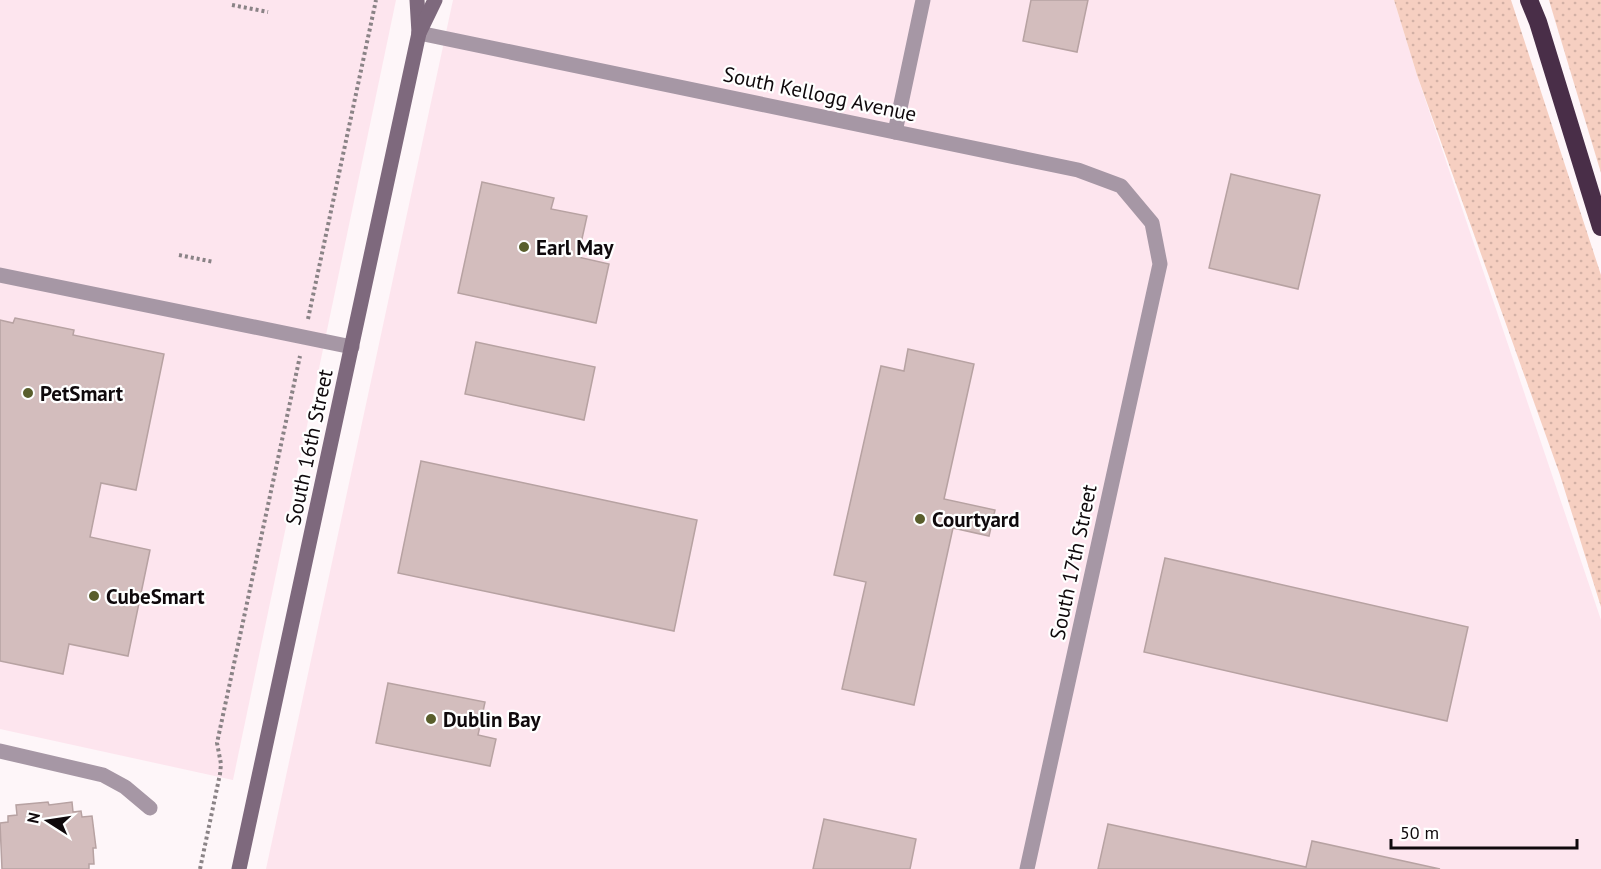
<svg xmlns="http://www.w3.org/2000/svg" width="1601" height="869" viewBox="0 0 1601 869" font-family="'PT Sans',sans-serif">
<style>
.built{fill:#fde5ee}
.grass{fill:url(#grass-dots)}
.building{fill:#d3bdbd;stroke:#b7a2a2;stroke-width:1.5}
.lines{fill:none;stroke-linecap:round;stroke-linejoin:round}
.path{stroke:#8a8386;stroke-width:4;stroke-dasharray:3 3;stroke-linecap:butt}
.service{stroke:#a697a5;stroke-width:15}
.minor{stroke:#a697a5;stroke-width:15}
.secondary{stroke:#7e697d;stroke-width:15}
.motorway{stroke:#492e48;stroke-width:18}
.poi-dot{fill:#595e2c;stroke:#fff;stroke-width:2}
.labels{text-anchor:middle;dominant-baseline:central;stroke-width:4.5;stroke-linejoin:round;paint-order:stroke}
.street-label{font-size:21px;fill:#0f090c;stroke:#fff}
.poi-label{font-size:21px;font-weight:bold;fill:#0f090c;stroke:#fff;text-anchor:start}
</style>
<defs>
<pattern id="grass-dots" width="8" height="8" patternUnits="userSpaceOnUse" patternTransform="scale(1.5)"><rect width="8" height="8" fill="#f6cfc1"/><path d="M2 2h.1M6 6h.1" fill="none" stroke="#d2b0a5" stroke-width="1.8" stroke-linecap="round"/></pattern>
</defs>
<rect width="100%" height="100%" fill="#fef6f9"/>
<g class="built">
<polygon points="0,0 396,0 233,780 0,729"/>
<polygon points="453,0 1394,0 1417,75 1601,620 1601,869 266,869"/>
</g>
<g class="grass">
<polygon points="1394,0 1511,0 1601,275 1601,607 1560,475 1417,75"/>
<polygon points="1549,0 1601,0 1601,173 1554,17"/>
</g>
<g class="building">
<polygon points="1031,0 1088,0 1077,52 1023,41"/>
<polygon points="1231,174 1320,195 1298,289 1209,268"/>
<polygon points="482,182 554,198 551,209 587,216 578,257 609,264 596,323 458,293"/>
<polygon points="15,318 74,330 73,335 164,354 136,490 101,483 90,537 150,550 128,656 69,644 63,674 0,661 0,320 13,323"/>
<polygon points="476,342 595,367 584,420 465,394"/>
<polygon points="908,349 974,364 944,499 995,510 989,536 953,528 914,705 842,689 866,582 834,575 881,366 904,371"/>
<polygon points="421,461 697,520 674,631 398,573"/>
<polygon points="1165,558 1468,627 1447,721 1144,652"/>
<polygon points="388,683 485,702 478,735 496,739 490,766 376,743"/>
<polygon points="48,802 49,805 72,802 73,812 81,811 82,817 92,816 96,848 93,848 94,864 89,864 89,869 2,869 0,823 8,822 8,816 17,815 16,805"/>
<polygon points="824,819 916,839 910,869 813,869"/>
<polygon points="1108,824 1306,867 1312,841 1440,869 1098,869"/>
</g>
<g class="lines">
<g class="path">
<polyline points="232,5 268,12"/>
<polyline points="179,255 214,262"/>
<polyline points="308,319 376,0"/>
<polyline points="200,869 220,774 221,764 217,743 300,356"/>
</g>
<g class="service">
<polyline points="895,132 923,0"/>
<polyline points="0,275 352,347"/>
</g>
<g class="minor">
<polyline points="419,33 1078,170 1121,186 1152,223 1160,264 1027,869"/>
<polyline points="0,751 103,775 125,787 150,808"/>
</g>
<g class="secondary">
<polyline points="417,0 419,33"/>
<polyline points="239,869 419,33 435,0"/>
</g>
<polyline class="motorway" points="1529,0 1538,22 1601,227"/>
</g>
<g class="poi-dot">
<circle cx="524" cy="247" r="6"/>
<circle cx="28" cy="393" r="6"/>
<circle cx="920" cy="519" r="6"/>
<circle cx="94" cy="596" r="6"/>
<circle cx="431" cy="719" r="6"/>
</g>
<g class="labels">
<g class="street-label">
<text transform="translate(820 94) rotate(12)">South Kellogg Avenue</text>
<text transform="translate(309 447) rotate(-78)">South 16th Street</text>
<text transform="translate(1073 562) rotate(-78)">South 17th Street</text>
</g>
<g class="poi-label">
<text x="536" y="247">Earl May</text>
<text x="40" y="393">PetSmart</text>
<text x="932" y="519">Courtyard</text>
<text x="106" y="596">CubeSmart</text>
<text x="443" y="719">Dublin Bay</text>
</g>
</g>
<g transform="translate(48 821) rotate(282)" stroke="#ffffff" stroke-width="4.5" paint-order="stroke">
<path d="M0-4.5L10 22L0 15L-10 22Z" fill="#0f090c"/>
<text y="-9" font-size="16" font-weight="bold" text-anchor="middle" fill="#0f090c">N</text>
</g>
<path d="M1391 839v9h186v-9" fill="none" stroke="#0f090c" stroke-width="3"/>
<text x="1400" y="839" font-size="18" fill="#0f090c" stroke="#ffffff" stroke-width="4.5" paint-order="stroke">50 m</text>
</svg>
